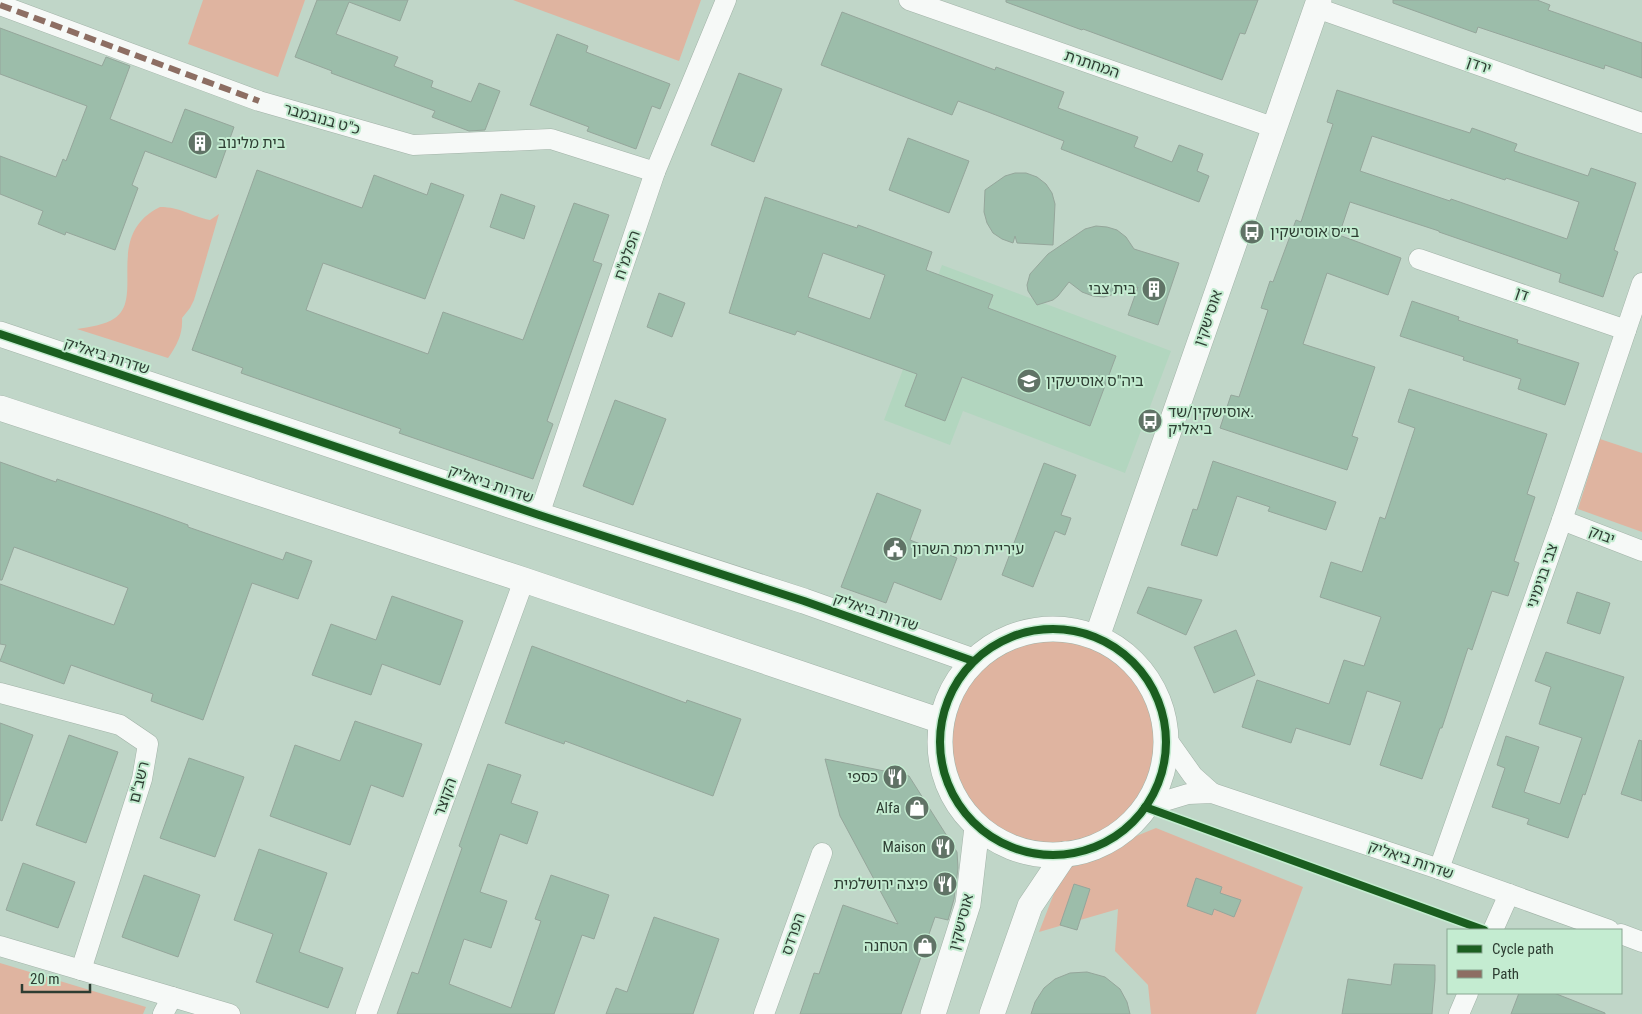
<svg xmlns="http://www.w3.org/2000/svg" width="1642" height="1014" viewBox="0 0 1642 1014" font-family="'Roboto Condensed','Noto Sans Hebrew',sans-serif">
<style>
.built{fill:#b2d6bf}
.green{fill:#dfb4a0}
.building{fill:#9cbdaa;stroke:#95a69b;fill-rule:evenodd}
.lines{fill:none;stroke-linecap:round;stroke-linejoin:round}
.minor-casing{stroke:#a1b2a7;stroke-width:21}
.tertiary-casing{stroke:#a1b2a7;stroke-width:26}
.minor{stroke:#f6f9f7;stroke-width:20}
.tertiary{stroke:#f6f9f7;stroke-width:25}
.quiet{stroke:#8d6e63;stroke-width:6;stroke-dasharray:12 6;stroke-linecap:butt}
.cycleway-casing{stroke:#c4ecd1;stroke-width:11}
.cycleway{stroke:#1b5e20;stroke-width:8}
.labels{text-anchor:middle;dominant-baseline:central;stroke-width:4;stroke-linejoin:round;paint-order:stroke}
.street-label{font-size:15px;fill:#2d3d32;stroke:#c4ecd1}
.poi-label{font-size:15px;fill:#2d3d32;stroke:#c4ecd1;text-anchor:end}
</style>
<rect width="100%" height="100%" fill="#c0d6c8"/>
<polygon class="built" points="942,265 1171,351 1125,473 963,411 950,445 884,420"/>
<g class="green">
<polygon points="203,0 305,0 278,77 188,44"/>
<polygon points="513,0 701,0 679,61"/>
<path d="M160,207C181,207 190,216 210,220L219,214L194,300L190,308L182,318C183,334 177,345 168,358L77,329C89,327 105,325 115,318C145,297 103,235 160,207Z"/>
<polygon points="1600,439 1642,453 1642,532 1578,509"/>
<circle cx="1053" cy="742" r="113"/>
<polygon points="1156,828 1303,887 1256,1014 1151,1014 1148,985 1115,951 1118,909 1039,932 1065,865"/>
<polygon points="0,963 146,1007 143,1014 0,1014"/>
</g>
<g class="building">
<polygon points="317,0 408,0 400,21 349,2 336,34 398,57 394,66 433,81 431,87 471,102 479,83 500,91 485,130 469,131 432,117 435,111 331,73 332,71 295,57"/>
<polygon points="1006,0 1258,0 1245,34 1240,33 1222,80 1083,29 1082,30 1006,2"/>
<polygon points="1393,0 1537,0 1550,5 1548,10 1642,43 1642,78 1605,65 1604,69 1478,27 1476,33 1393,3"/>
<polygon points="842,12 995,70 996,67 1064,92 1058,108 1138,137 1134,147 1172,162 1179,145 1203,154 1197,171 1209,176 1199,202 1061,149 1064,141 988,112 958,101 952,115 821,65"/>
<polygon points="0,28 102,66 106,57 130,66 110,119 172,143 185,109 234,127 216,178 145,151 132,185 138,188 115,250 66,232 65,235 38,224 43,211 0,194 0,156 56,177 63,159 66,161 87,106 0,74"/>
<polygon points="557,34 588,46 586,52 670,84 660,109 652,106 636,149 587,131 589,127 530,105"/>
<polygon points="739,73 782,89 754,162 711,145"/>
<path d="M1337,90L1470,133L1472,128L1517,144L1514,151L1588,176L1591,168L1636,183L1614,250L1618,252L1603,297L1559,282L1561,274L1439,232V231L1350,202L1339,235L1401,258L1388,295L1327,273L1303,344L1375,367L1352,436L1358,438L1347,470L1220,428L1231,395L1239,397L1268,310L1261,308L1270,281L1273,282L1296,220L1301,222L1333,124L1327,122ZM1372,136L1505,180L1506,178L1579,202L1567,239L1451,199L1450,201L1360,171Z"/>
<polygon points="908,138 969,161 949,213 889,190"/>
<polygon points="257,170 362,208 374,175 427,195 431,183 464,195 425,299 323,263 306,310 428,354 443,312 523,340 574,203 609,215 593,261 602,264 547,421 553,424 533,479 399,433 401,429 241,373 243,368 192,350"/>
<polygon points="1015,173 1026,173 1037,177 1046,184 1052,193 1055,204 1053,245 1017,243 1015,236 1013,243 1002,239 993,233 987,223 984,212 985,190 1005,176"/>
<polygon points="501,194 535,206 524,239 490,227"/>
<path d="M765,197L857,228L858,225L932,252L926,270L993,295L988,308L1116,356L1090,426L962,377L945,421L905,406L917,374L797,331L795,335L729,313ZM823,253L885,275L870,319L808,297Z"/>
<polygon points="1096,226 1107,227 1117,230 1126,237 1134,249 1179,263 1158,325 1128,315 1138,287 1104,297 1093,296 1082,292 1069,282 1058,296 1053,300 1037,305 1028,291 1027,285 1030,274 1048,254 1085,229"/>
<polygon points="659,293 685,303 672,337 647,327"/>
<polygon points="1412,301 1459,317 1458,320 1518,340 1517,343 1579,363 1565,405 1518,389 1521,379 1463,360 1464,357 1400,336"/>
<polygon points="1409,389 1547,434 1527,494 1535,497 1514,561 1519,563 1508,596 1492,591 1472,650 1468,648 1442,728 1440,728 1422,779 1380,765 1401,702 1367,691 1350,745 1296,728 1291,743 1242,727 1257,680 1329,704 1344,660 1364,666 1381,617 1320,597 1331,562 1362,572 1380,517 1385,519 1415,428 1398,422"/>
<polygon points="615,400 666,419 633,505 583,486"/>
<polygon points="1213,461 1336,502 1326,530 1268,511 1270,507 1237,496 1217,556 1181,545 1193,509 1197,510"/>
<polygon points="0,462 56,482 57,479 155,513 188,525 188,527 283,560 286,552 312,561 298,599 252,583 203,720 151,701 153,694 71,665 64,684 0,661 6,645 0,644 0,584 114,625 128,588 14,547 2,580 0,580"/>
<polygon points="1044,463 1076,475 1061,515 1071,518 1065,535 1055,531 1033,587 1002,575"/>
<polygon points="877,493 921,510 910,540 957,558 941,600 894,582 886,603 841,587"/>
<polygon points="1148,587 1202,600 1186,635 1137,613"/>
<polygon points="1577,592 1610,603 1600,634 1567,623"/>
<polygon points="392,596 463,621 440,685 382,664 371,695 312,675 331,624 376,640"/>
<polygon points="1236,630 1255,675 1214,693 1194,647"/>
<polygon points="532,646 686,703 687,700 741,719 713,796 565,741 564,744 505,723"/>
<polygon points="1546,652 1624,677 1585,795 1583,794 1568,838 1527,824 1529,819 1492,807 1505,768 1497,765 1506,736 1539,747 1524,792 1560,804 1582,738 1539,724 1551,687 1535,681"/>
<polygon points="355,721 422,744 403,797 371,785 350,845 270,816 295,745 340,761"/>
<polygon points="0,723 33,735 2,821 0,820"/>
<polygon points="69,735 118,752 86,843 36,825"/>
<polygon points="1639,740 1642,741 1642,801 1621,794"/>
<polygon points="189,758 244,777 215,857 160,838"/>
<polygon points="825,759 909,776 957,852 958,868 954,899 948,920 935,917 901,1014 800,1014 814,973 819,974 843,905 898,924 840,816"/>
<polygon points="488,764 521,775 511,803 538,812 527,844 500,834 480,892 507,901 491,948 464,939 449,984 511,1008 541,921 535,919 551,875 609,895 594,939 582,935 554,1014 397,1014 412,972 418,974 462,848 459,846"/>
<polygon points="259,849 327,873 299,952 343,968 328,1008 256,982 273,934 234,920"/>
<polygon points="23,863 75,882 58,928 6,910"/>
<polygon points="144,875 200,895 178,957 122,937"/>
<polygon points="1196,878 1222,887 1220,893 1241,900 1234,917 1214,909 1212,915 1187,906"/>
<polygon points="1074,884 1090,889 1077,930 1060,925"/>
<polygon points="654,917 719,939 693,1014 606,1014 616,988 627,992"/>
<polygon points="1394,964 1435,965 1435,980 1432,1014 1342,1014 1348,979 1391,985"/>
<polygon points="1087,972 1105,977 1120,989 1127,1002 1130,1014 1031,1014 1035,1002 1044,988 1055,979 1070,973"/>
<polygon points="1519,993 1554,993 1605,1013 1605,1014 1511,1014"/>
</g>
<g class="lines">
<defs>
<g id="minor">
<polyline points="909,0 1275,128"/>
<polyline points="0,5 259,101 413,145 551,139 655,172"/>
<polyline points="1317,8 1642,123"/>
<polyline points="1419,259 1626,330"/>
<polyline points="539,515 655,172 726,0"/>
<polyline points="1562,520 1642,551"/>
<polyline points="0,693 120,725 148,744 142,779 81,970"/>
<polyline points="1166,738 1193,776 1212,793"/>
<polyline points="1145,807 1188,794 1212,793 1439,869 1609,930"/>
<polyline points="1439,869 1562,520 1642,283"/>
<polyline points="1493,930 1509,894"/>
<polyline points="1621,934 1642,942"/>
<polyline points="0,946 230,1014"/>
<polyline points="163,1014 172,997"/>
<polyline points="366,1014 524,580"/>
<polyline points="764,1014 822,853"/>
<polyline points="1459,1014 1468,993"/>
</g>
<g id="tertiary">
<polyline points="0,334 539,515 804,601 973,661"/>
<polyline points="0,408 524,580 941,721"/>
<circle cx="1053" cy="742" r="113"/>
<polyline points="1097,637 1319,0"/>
<polyline points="933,1014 968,904 977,827"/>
<polyline points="992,1014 1030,906 1065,854"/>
</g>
</defs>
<use href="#minor" class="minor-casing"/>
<use href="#tertiary" class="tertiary-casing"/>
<use href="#minor" class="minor"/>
<use href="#tertiary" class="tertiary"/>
<polyline class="quiet" points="0,5 259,101"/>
<defs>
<g id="cycleway">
<polyline points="0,334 539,515 804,601 973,661"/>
<circle cx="1053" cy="742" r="113"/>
<polyline points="1145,807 1484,930"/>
</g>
</defs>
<use href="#cycleway" class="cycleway-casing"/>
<use href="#cycleway" class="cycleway"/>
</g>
<defs>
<symbol id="building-disc" viewBox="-11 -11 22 22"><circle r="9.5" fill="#607366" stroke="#c4ecd1"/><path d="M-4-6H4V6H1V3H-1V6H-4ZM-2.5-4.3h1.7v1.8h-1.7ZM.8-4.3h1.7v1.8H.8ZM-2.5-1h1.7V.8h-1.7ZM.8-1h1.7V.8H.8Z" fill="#fff"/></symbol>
<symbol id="bus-disc" viewBox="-11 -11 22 22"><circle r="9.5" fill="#607366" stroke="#c4ecd1"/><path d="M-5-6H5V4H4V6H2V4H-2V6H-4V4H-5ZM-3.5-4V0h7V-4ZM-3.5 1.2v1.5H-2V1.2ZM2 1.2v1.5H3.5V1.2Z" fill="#fff"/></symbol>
<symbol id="school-disc" viewBox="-11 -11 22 22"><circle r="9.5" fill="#607366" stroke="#c4ecd1"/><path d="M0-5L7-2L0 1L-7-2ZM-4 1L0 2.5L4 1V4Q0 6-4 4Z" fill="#fff"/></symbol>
<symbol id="civic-disc" viewBox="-11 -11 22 22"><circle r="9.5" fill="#607366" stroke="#c4ecd1"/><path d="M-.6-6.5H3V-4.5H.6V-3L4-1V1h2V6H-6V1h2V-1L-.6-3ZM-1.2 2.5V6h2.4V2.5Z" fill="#fff"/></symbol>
<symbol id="restaurant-disc" viewBox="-11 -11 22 22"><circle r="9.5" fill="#607366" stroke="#c4ecd1"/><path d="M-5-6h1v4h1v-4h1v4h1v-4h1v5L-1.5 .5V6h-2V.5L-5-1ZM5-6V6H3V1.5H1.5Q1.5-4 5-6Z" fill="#fff"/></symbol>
<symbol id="shop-disc" viewBox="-11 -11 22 22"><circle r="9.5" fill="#607366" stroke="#c4ecd1"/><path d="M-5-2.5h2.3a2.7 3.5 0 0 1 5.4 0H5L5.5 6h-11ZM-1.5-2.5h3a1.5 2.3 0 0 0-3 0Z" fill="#fff"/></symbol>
</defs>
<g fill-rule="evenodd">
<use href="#building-disc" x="186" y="129" width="28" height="28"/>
<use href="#bus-disc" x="1238" y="218" width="28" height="28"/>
<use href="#building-disc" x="1140" y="275" width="28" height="28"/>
<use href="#school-disc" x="1015" y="367" width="28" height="28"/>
<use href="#bus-disc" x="1136" y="407" width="28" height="28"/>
<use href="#civic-disc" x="881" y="535" width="28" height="28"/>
<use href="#restaurant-disc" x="881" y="763" width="28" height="28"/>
<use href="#shop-disc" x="903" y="794" width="28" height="28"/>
<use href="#restaurant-disc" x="929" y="833" width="28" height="28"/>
<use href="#restaurant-disc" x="931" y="870" width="28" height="28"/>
<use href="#shop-disc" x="911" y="932" width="28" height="28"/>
</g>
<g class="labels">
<g class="street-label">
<text transform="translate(1092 64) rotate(19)">המחתרת</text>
<text transform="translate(1479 65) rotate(19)">ירדן</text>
<text transform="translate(322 119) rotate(16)">כ"ט בנובמבר</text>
<text transform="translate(627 255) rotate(-71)">הפלמ"ח</text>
<text transform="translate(1522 294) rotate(19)">דן</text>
<text transform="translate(1208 318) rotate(-71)">אוסישקין</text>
<text transform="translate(107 356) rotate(18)">שדרות ביאליק</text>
<text transform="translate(491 484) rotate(19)">שדרות ביאליק</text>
<text transform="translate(1602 535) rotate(21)">יבוק</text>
<text transform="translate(1542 576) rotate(-71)">צבי בנימיני</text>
<text transform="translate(876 612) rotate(19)">שדרות ביאליק</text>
<text transform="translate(139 782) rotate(-76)">רשב"ם</text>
<text transform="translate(445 797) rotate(-70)">הקוצר</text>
<text transform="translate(1411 860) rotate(19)">שדרות ביאליק</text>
<text transform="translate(961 922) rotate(-75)">אוסישקין</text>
<text transform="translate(793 934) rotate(-71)">הפרדס</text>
</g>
<g class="poi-label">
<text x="218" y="143" text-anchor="start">בית מלינוב</text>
<text x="1270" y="232" text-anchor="start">בי״ס אוסישקין</text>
<text x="1136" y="289">בית צבי</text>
<text x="1046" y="381" text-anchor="start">ביה"ס אוסישקין</text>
<text x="1168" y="412" text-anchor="start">אוסישקין/שד.<tspan x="1168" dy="17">ביאליק</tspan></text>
<text x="912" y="549" text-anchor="start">עיריית רמת השרון</text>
<text x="878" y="777">כספי</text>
<text x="900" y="808">Alfa</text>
<text x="926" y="847">Maison</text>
<text x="928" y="884">פיצה ירושלמית</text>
<text x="908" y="946">הטחנה</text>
</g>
</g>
<rect x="1447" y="929" width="175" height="65" fill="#c4ecd1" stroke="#88a691"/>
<rect x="1457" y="945" width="25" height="8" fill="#1b5e20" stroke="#88a691"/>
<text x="1492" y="954" font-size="15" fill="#2d3d32">Cycle path</text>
<rect x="1457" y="970" width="25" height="8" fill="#8d6e63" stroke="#88a691"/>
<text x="1492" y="979" font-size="15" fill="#2d3d32">Path</text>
<path d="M22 984v8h68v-8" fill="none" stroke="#2d3d32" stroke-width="2.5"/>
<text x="30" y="984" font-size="15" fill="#2d3d32" stroke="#c4ecd1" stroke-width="4" paint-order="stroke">20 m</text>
</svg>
